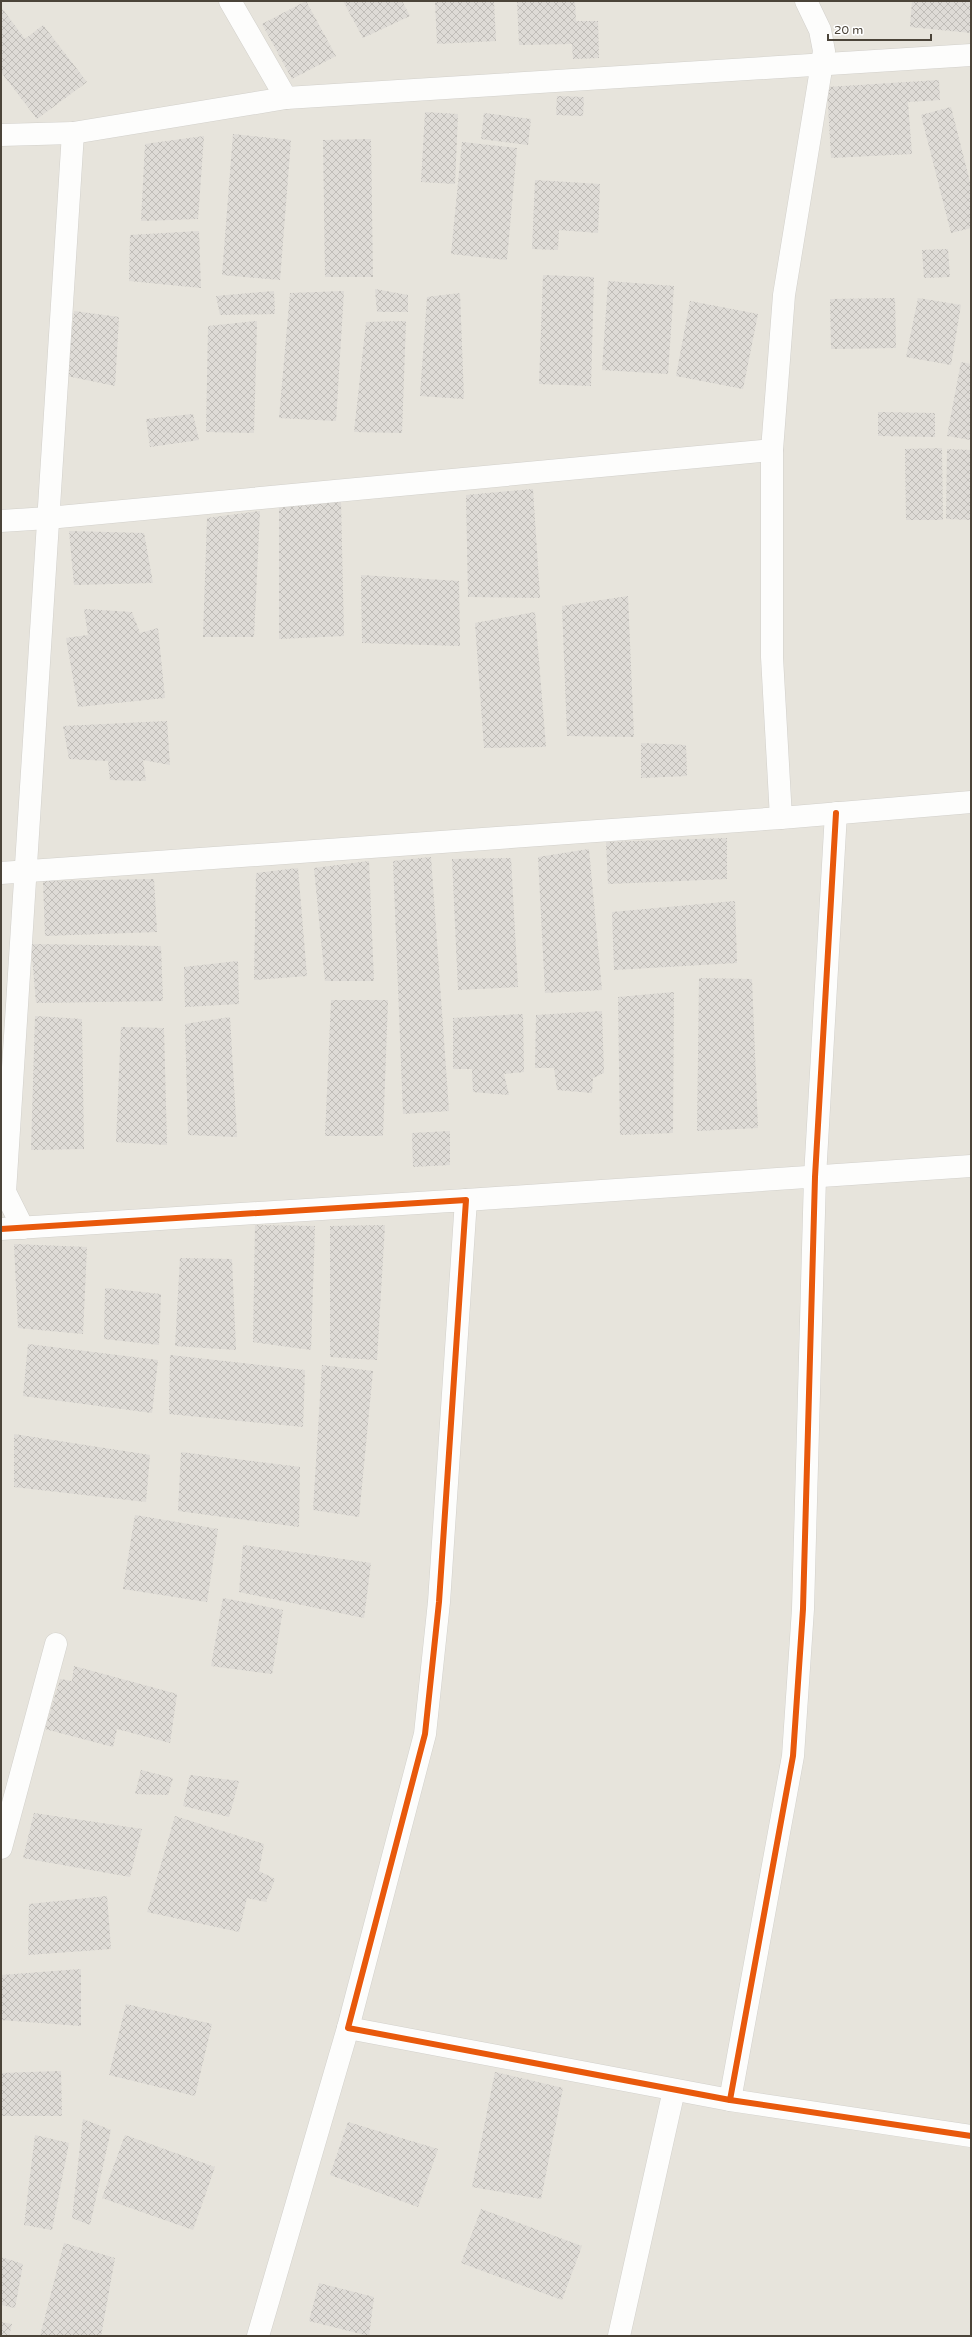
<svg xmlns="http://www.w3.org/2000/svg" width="972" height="2337" viewBox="0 0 972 2337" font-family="'Varela Round',sans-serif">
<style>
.residential{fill:#e7e4dc}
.building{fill:url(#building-cross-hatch)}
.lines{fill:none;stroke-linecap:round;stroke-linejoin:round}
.minor-casing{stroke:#d2d0cb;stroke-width:23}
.minor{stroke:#fdfdfc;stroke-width:22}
.cycleway-casing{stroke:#fff;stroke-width:8}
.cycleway{stroke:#e8590c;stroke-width:6}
</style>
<defs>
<pattern id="building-cross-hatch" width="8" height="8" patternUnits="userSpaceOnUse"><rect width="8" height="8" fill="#dedbd6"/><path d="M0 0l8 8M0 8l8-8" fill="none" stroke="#c0bdb8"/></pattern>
</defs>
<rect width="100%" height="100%" fill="#f4f2ee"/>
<rect class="residential" x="1" y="1" width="970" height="2335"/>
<g class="building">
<polygon points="306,1 336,56 292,79 262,24"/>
<polygon points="343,1 402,1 410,16 363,38"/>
<polygon points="435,1 494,1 496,41 437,44"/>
<polygon points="517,1 575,1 576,21 598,21 599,58 573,59 572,44 519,45"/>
<polygon points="912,1 971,1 971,33 910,27"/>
<polygon points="1,7 25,39 43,25 87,82 37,119 1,72"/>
<polygon points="939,80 940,100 908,102 912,154 831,158 827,87"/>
<polygon points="557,96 584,97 583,116 556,115"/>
<polygon points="951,107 971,186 971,228 951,233 921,115"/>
<polygon points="425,112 458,114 455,184 421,182"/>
<polygon points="484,113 531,119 528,145 481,139"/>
<polygon points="233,134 291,140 280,280 222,275"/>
<polygon points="204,136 198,219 141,221 145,144"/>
<polygon points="371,139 373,277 325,277 323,140"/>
<polygon points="462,142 517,148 507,260 451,254"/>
<polygon points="535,180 600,184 598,233 559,230 558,250 532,249"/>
<polygon points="199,231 201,288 129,281 130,235"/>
<polygon points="948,249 950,277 924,278 922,250"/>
<polygon points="543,275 594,277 591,386 539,384"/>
<polygon points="608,281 674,286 668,374 602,370"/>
<polygon points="375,289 408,295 408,312 377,312"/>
<polygon points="274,291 275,314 220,315 216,296"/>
<polygon points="344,291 336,421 279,418 290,293"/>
<polygon points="460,293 464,399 420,396 427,297"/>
<polygon points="895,298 896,348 831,349 830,299"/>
<polygon points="918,298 961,305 951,365 906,357"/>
<polygon points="690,301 758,314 743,389 676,376"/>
<polygon points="74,311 119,317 115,386 67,376"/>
<polygon points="257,321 254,433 206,432 208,326"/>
<polygon points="406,321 402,433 354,432 366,322"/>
<polygon points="961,362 971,364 971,440 947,436"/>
<polygon points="878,412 935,413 935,437 878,436"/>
<polygon points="193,414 199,440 150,447 146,419"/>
<polygon points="942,448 943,520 906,520 905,449"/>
<polygon points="947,449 971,450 971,520 946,519"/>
<polygon points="533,489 540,598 468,597 466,495"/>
<polygon points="341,501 344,636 279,639 279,507"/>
<polygon points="260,511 254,637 203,637 207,518"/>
<polygon points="69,531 144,533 153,583 74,585"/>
<polygon points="361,575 459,581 460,646 362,643"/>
<polygon points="628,596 634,737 567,736 562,606"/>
<polygon points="84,609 132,612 140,633 158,628 165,698 78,707 66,638 88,635"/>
<polygon points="535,612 546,747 484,748 475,623"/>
<polygon points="167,721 170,765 143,760 146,781 110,780 108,761 69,759 63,726"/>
<polygon points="641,743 686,745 687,776 641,778"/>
<polygon points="727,838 727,879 608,884 606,842"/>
<polygon points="589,849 602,990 545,993 538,857"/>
<polygon points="431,857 449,1111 403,1114 393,861"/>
<polygon points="511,858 518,987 458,990 452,859"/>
<polygon points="369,861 374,981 325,981 314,868"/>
<polygon points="298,868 307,976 254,980 256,873"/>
<polygon points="154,879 157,932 45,936 43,881"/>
<polygon points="735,901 737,963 614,970 612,912"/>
<polygon points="31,944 161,946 163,1001 36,1003"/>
<polygon points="238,961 239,1004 185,1007 184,967"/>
<polygon points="699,978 752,979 758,1128 697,1131"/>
<polygon points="674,992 673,1133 620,1135 618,997"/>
<polygon points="331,1000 388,1000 383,1136 325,1136"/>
<polygon points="602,1011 604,1073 593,1078 592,1093 557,1090 554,1068 535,1068 536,1015"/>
<polygon points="523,1014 524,1072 504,1074 509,1095 473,1092 472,1069 453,1069 453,1018"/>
<polygon points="35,1016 82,1019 84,1149 31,1150"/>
<polygon points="230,1017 237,1137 188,1135 185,1024"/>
<polygon points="121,1027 164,1028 167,1145 116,1142"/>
<polygon points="450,1131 450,1165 413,1167 412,1133"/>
<polygon points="255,1225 315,1226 311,1350 253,1342"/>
<polygon points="385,1225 377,1360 330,1357 330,1226"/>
<polygon points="14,1244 87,1247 83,1334 18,1328"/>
<polygon points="180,1258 232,1259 236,1350 175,1346"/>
<polygon points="105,1288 161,1294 159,1345 104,1339"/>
<polygon points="28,1344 158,1360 152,1413 23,1396"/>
<polygon points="170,1355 305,1370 303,1427 169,1414"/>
<polygon points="322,1365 373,1371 359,1517 313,1510"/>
<polygon points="14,1434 150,1455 146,1502 14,1487"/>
<polygon points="181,1452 300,1467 299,1527 178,1511"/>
<polygon points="135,1515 218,1529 207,1602 123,1589"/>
<polygon points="243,1545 371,1563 364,1618 239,1592"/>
<polygon points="223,1598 283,1610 272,1674 211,1666"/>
<polygon points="74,1666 177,1694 170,1743 117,1729 113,1747 45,1729 60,1679 72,1681"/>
<polygon points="141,1770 173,1778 168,1795 135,1794"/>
<polygon points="190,1775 239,1781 229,1817 183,1806"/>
<polygon points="34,1813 142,1829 130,1877 23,1858"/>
<polygon points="175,1816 264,1844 259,1871 275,1879 266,1902 247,1898 239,1932 147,1912"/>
<polygon points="107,1896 111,1949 28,1955 29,1904"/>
<polygon points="81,1969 81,2026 1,2020 1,1975"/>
<polygon points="126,2004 212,2024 195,2096 109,2075"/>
<polygon points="61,2071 62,2116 1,2116 1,2073"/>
<polygon points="495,2072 563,2088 541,2199 472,2187"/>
<polygon points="83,2119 111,2130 90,2225 72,2218"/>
<polygon points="348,2122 438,2149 418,2207 330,2175"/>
<polygon points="35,2135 69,2143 52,2230 24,2225"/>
<polygon points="125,2135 215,2167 193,2230 102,2198"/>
<polygon points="481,2209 582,2246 562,2300 461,2263"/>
<polygon points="64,2243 115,2258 101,2336 40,2336"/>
<polygon points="1,2257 23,2264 15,2308 1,2305"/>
<polygon points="319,2283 374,2297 369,2336 309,2321"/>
<polygon points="1,2322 12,2324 9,2336 1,2336"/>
</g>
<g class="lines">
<defs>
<g id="minor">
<polyline points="230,1 286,98"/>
<polyline points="1,135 73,133 286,98 971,55"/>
<polyline points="1,521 48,518 772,450"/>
<polyline points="781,818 772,657 772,450 784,295 824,51 820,30 806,1"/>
<polyline points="1,873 781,818 971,802"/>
<polyline points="466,1200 971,1166"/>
<polyline points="23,1228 5,1192 73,133"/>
<polyline points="1,1229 466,1200 439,1602 425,1734 348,2028 730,2100 971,2136"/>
<polyline points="1,1848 56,1644"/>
<polyline points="730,2100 793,1756 803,1609 815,1177 836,813"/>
<polyline points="258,2336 348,2028"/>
<polyline points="619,2336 674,2090"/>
</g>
</defs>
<use href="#minor" class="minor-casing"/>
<use href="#minor" class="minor"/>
<defs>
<g id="cycleway">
<polyline points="1,1229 466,1200 439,1602 425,1734 348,2028 730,2100 971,2136"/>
<polyline points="730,2100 793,1756 803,1609 815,1177 836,813"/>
</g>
</defs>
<use href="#cycleway" class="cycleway-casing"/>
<use href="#cycleway" class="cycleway"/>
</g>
<rect width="972" height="2337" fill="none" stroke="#4b4439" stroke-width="4"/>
<path d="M828 34v6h103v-6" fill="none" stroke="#4b4439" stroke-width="2"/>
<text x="834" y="34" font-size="12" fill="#4b4439" stroke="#ffffff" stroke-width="3" paint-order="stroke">20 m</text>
</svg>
